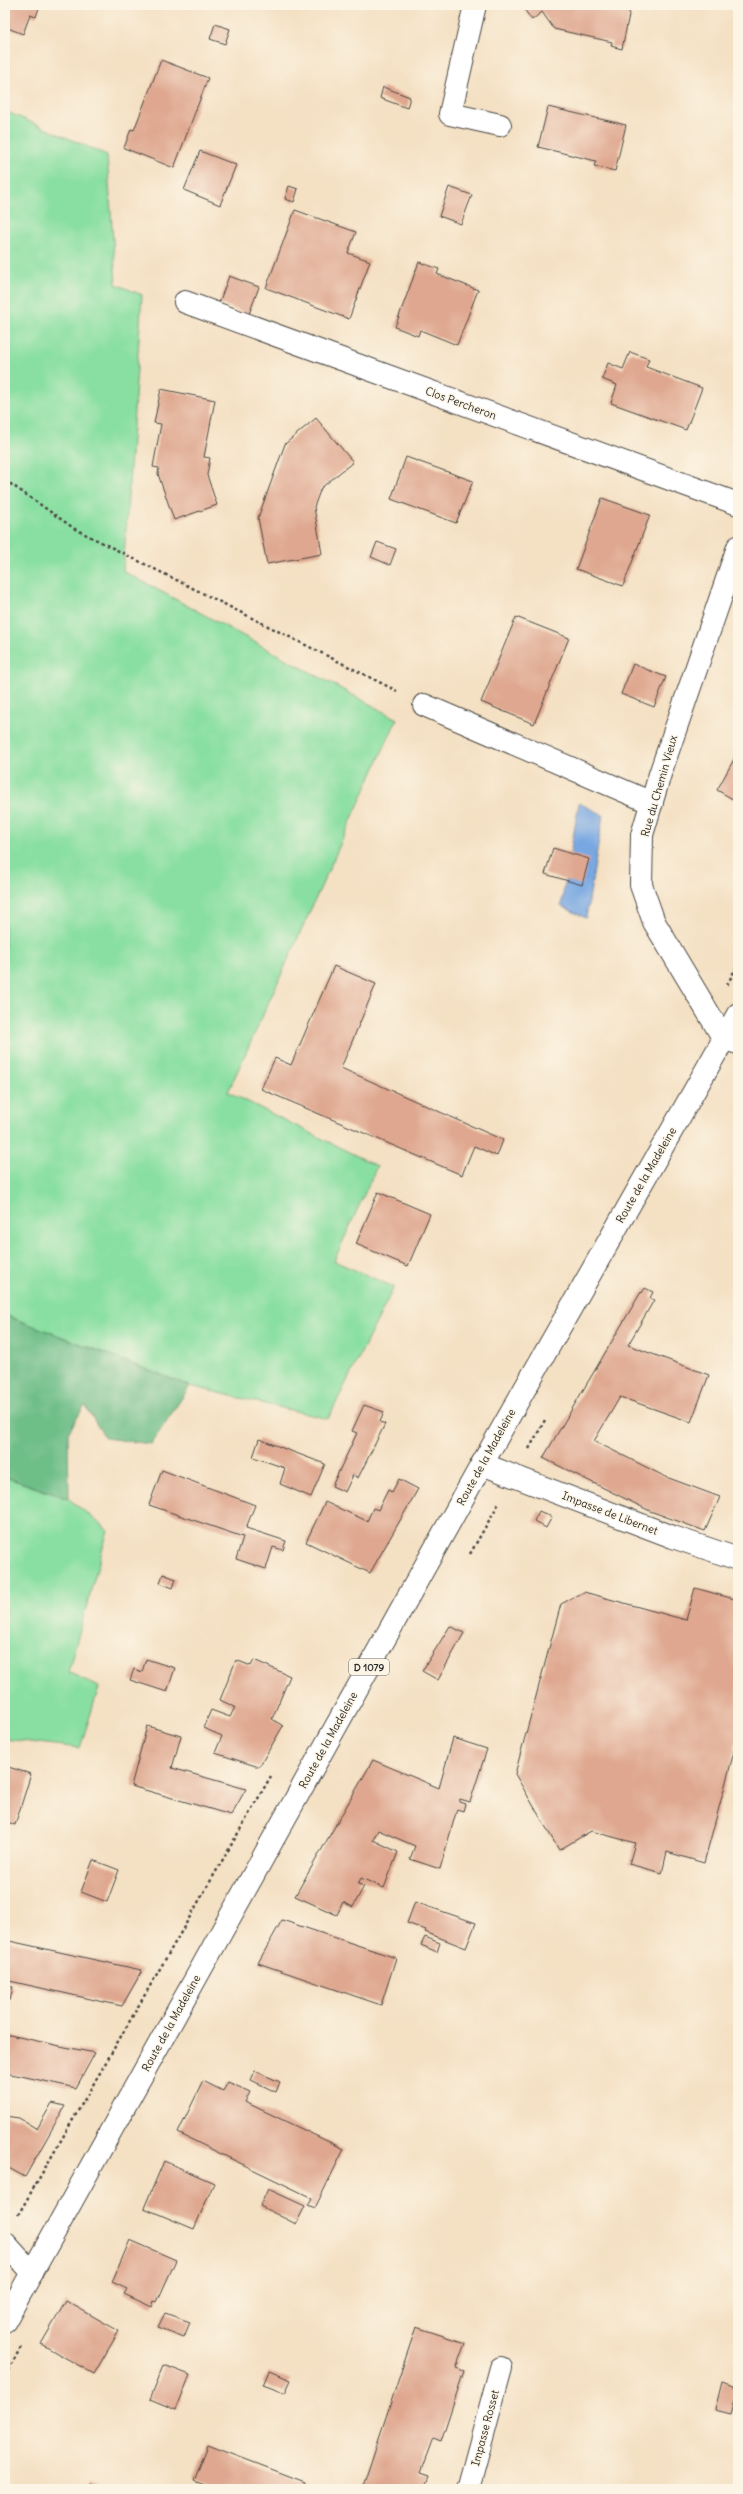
<svg xmlns="http://www.w3.org/2000/svg" width="743" height="2494" viewBox="0 0 743 2494" font-family="Delius,sans-serif">
<style>
.green{fill:#89dfa2;stroke:#5a8566}
.forest{fill:#6ebe88;stroke:#4c745a}
.water{fill:#78a7e2;stroke:#526986}
.building{fill:#dfa78f}
.lines{fill:none;stroke-linecap:round;stroke-linejoin:round}
.minor-casing{stroke:#494642;stroke-width:24}
.major-casing{stroke:#494642;stroke-width:24}
.path{stroke:#494642;stroke-width:2.5;stroke-dasharray:3 3;stroke-linecap:butt}
.minor{stroke:#fff;stroke-width:22}
.major{stroke:#fff;stroke-width:22}
.labels{text-anchor:middle;dominant-baseline:central;stroke-width:3;stroke-linejoin:round;paint-order:stroke}
.shield{fill:#fcf5e5;stroke:#6a6863;stroke-width:1}
.shield-label{font-size:10px;font-weight:bold;fill:#2b2b2b}
.street-label{font-size:11px;fill:#2b2b2b;stroke:#fcf5e5}
</style>
<rect width="100%" height="100%" fill="#fcf5e5"/>
<filter id="ink" filterUnits="userSpaceOnUse"><feTurbulence type="fractalNoise" baseFrequency=".025" numOctaves="2"/><feDisplacementMap in="SourceGraphic" scale="8" xChannelSelector="R" yChannelSelector="G"/><feConvolveMatrix kernelMatrix="1 2 1 2 8 2 1 2 1" color-interpolation-filters="sRGB"/></filter>
<filter id="wash" filterUnits="userSpaceOnUse"><feTurbulence type="fractalNoise" baseFrequency=".012" numOctaves="4" result="noise"/><feDisplacementMap in="SourceGraphic" scale="16" xChannelSelector="R" yChannelSelector="G"/><feGaussianBlur stdDeviation="0.9" result="paint"/><feColorMatrix in="noise" values="0 0 0 0 0 0 0 0 0 0 0 0 0 0 0 0 0 1.4 0 .05"/><feComposite in="paint" operator="in"/></filter>
<g filter="url(#wash)">
<rect width="100%" height="100%" fill="#f4e0c3"/>
<g class="green">
<polygon points="5,111 107,155 116,284 142,295 123,571 397,719 228,1092 377,1166 334,1261 394,1287 328,1419 190,1386 5,1315"/>
<polygon points="5,1477 69,1499 108,1530 68,1672 99,1687 80,1748 5,1739"/>
</g>
<polygon class="forest" points="5,1315 190,1386 151,1444 105,1438 85,1405 68,1433 69,1499 5,1477"/>
<polygon class="water" points="579,803 603,815 586,918 561,906"/>
<g id="blocks">
<g class="building">
<polygon points="5,5 40,5 36,17 30,15 23,34 5,27"/>
<polygon points="521,5 631,5 622,49 611,46 612,42 554,29 542,12 532,20"/>
<polygon points="215,24 230,29 225,44 210,39"/>
<polygon points="161,60 208,78 174,168 124,148 131,129 134,130"/>
<polygon points="383,87 410,97 407,108 380,98"/>
<polygon points="548,107 626,125 615,171 594,166 596,161 538,147"/>
<polygon points="200,151 236,165 220,205 184,190"/>
<polygon points="289,186 298,189 294,202 285,199"/>
<polygon points="449,187 472,195 461,224 439,216"/>
<polygon points="295,210 356,232 348,253 370,261 349,319 266,288"/>
<polygon points="419,262 439,269 437,274 478,290 457,345 420,330 418,336 395,327"/>
<polygon points="229,276 259,287 249,314 219,303"/>
<polygon points="630,352 649,359 646,367 702,388 686,430 611,403 617,385 602,379 608,363 623,369"/>
<polygon points="161,389 215,400 204,457 210,458 207,475 217,505 174,520 158,474 159,468 153,467 161,424 154,423"/>
<polygon points="316,418 353,462 321,488 314,507 322,554 267,564 258,518 285,444"/>
<polygon points="406,457 473,481 456,523 391,499"/>
<polygon points="602,498 650,515 623,586 576,569"/>
<polygon points="377,542 396,549 390,565 371,557"/>
<polygon points="516,617 569,638 534,724 481,702"/>
<polygon points="633,664 666,677 654,707 621,694"/>
<polygon points="738,752 738,802 717,790"/>
<polygon points="553,848 589,859 582,885 545,874"/>
<polygon points="334,966 376,984 341,1068 503,1140 497,1156 474,1146 462,1175 261,1089 275,1058 291,1065"/>
<polygon points="378,1192 430,1214 408,1266 356,1244"/>
<polygon points="645,1288 653,1292 650,1298 654,1300 628,1345 709,1375 691,1422 620,1397 594,1441 666,1477 720,1497 705,1531 650,1511 543,1458 641,1292 642,1293"/>
<polygon points="364,1405 384,1412 380,1422 385,1424 358,1478 353,1475 345,1492 332,1486 357,1433 352,1431"/>
<polygon points="259,1439 325,1464 311,1497 280,1484 285,1468 253,1457"/>
<polygon points="162,1470 255,1505 246,1528 286,1541 283,1550 273,1547 266,1569 236,1559 243,1537 149,1505"/>
<polygon points="399,1479 418,1489 370,1573 306,1542 325,1502 367,1521 373,1508 378,1510 388,1490 392,1492"/>
<polygon points="539,1511 552,1517 546,1528 534,1521"/>
<polygon points="163,1574 176,1579 173,1588 160,1583"/>
<polygon points="695,1588 738,1600 738,1737 704,1863 667,1852 662,1873 629,1864 635,1843 591,1831 559,1850 515,1774 561,1604 584,1592 686,1620"/>
<polygon points="450,1626 464,1633 438,1680 422,1671"/>
<polygon points="146,1659 175,1668 167,1692 130,1680 134,1669 142,1672"/>
<polygon points="236,1660 251,1666 254,1660 290,1676 272,1719 283,1726 259,1767 215,1753 222,1736 203,1728 211,1710 230,1717 235,1707 220,1700"/>
<polygon points="147,1726 181,1736 172,1768 246,1789 231,1815 131,1786"/>
<polygon points="453,1738 487,1749 470,1802 460,1799 459,1802 465,1804 463,1811 457,1809 440,1869 410,1859 415,1846 378,1830 373,1840 398,1852 384,1888 361,1878 358,1884 364,1886 353,1907 343,1902 337,1915 295,1896 373,1760 439,1788"/>
<polygon points="5,1766 31,1774 15,1825 7,1822 6,1826"/>
<polygon points="93,1860 119,1870 107,1902 81,1892"/>
<polygon points="415,1902 476,1923 466,1948 425,1932 426,1930 407,1923"/>
<polygon points="282,1920 396,1958 381,2005 258,1963"/>
<polygon points="425,1937 440,1943 437,1952 421,1945"/>
<polygon points="5,1940 141,1970 142,1971 122,2006 5,1980"/>
<polygon points="5,1985 13,1987 10,2000 5,1999"/>
<polygon points="5,2034 65,2047 95,2053 76,2088 21,2076 5,2073"/>
<polygon points="255,2071 280,2082 276,2092 251,2080"/>
<polygon points="203,2081 223,2091 228,2082 250,2092 245,2102 344,2149 315,2208 308,2205 312,2198 178,2133"/>
<polygon points="52,2103 65,2106 25,2177 5,2166 5,2116 19,2118 37,2129"/>
<polygon points="164,2161 214,2183 194,2229 144,2208"/>
<polygon points="268,2189 305,2206 296,2224 260,2206"/>
<polygon points="130,2240 176,2260 157,2302 154,2301 152,2307 124,2294 127,2289 112,2282"/>
<polygon points="66,2301 119,2331 94,2374 41,2344"/>
<polygon points="165,2313 190,2322 184,2337 158,2327"/>
<polygon points="416,2327 465,2343 456,2368 464,2371 441,2441 433,2438 420,2473 429,2476 424,2489 362,2489"/>
<polygon points="164,2365 190,2375 176,2410 150,2399"/>
<polygon points="269,2371 291,2380 285,2393 263,2385"/>
<polygon points="722,2382 738,2387 738,2400 735,2400 731,2414 715,2410"/>
<polygon points="208,2445 305,2482 302,2489 215,2489 194,2481"/>
<polygon points="90,2483 106,2489 87,2489"/>
</g>
</g>
</g>
<g filter="url(#ink)">
<use href="#blocks" fill-opacity="0" stroke="#494642" stroke-width="1"/>
<g class="lines">
<defs>
<g id="minor">
<polyline points="475,5 450,114 500,125"/>
<polyline points="185,302 738,504"/>
<polyline points="738,547 660,774 642,835 641,885 654,922 724,1039 738,1043"/>
<polyline points="424,705 652,803"/>
<polyline points="482,1464 673,1537 738,1559"/>
<polyline points="5,2243 32,2273"/>
<polyline points="468,2489 501,2368"/>
</g>
<polyline id="major" points="5,2321 482,1464 738,1014"/>
</defs>
<use href="#minor" class="minor-casing"/>
<use href="#major" class="major-casing"/>
<g class="path">
<polyline points="5,480 75,529 397,691"/>
<polyline points="727,985 738,964"/>
<polyline points="529,1449 545,1420"/>
<polyline points="470,1554 499,1503"/>
<polyline points="18,2215 271,1776"/>
<polyline points="5,2376 21,2347"/>
</g>
<use href="#minor" class="minor"/>
<use href="#major" class="major"/>
</g>
</g>
<g class="labels">
<rect class="shield" x="349" y="1659" width="40" height="16" rx="3"/>
<g class="shield-label">
<text x="369" y="1667">D 1079</text>
</g>
<g class="street-label">
<text transform="translate(461 403) rotate(20)">Clos Percheron</text>
<text transform="translate(659 786) rotate(-74)">Rue du Chemin Vieux</text>
<text transform="translate(646 1175) rotate(-60)">Route de la Madeleine</text>
<text transform="translate(486 1457) rotate(-61)">Route de la Madeleine</text>
<text transform="translate(610 1513) rotate(21)">Impasse de Libernet</text>
<text transform="translate(328 1740) rotate(-61)">Route de la Madeleine</text>
<text transform="translate(171 2023) rotate(-61)">Route de la Madeleine</text>
<text transform="translate(485 2428) rotate(-75)">Impasse Rosset</text>
</g>
</g>
<rect width="743" height="2494" fill="none" stroke="#fcf5e5" stroke-width="20"/>
</svg>
